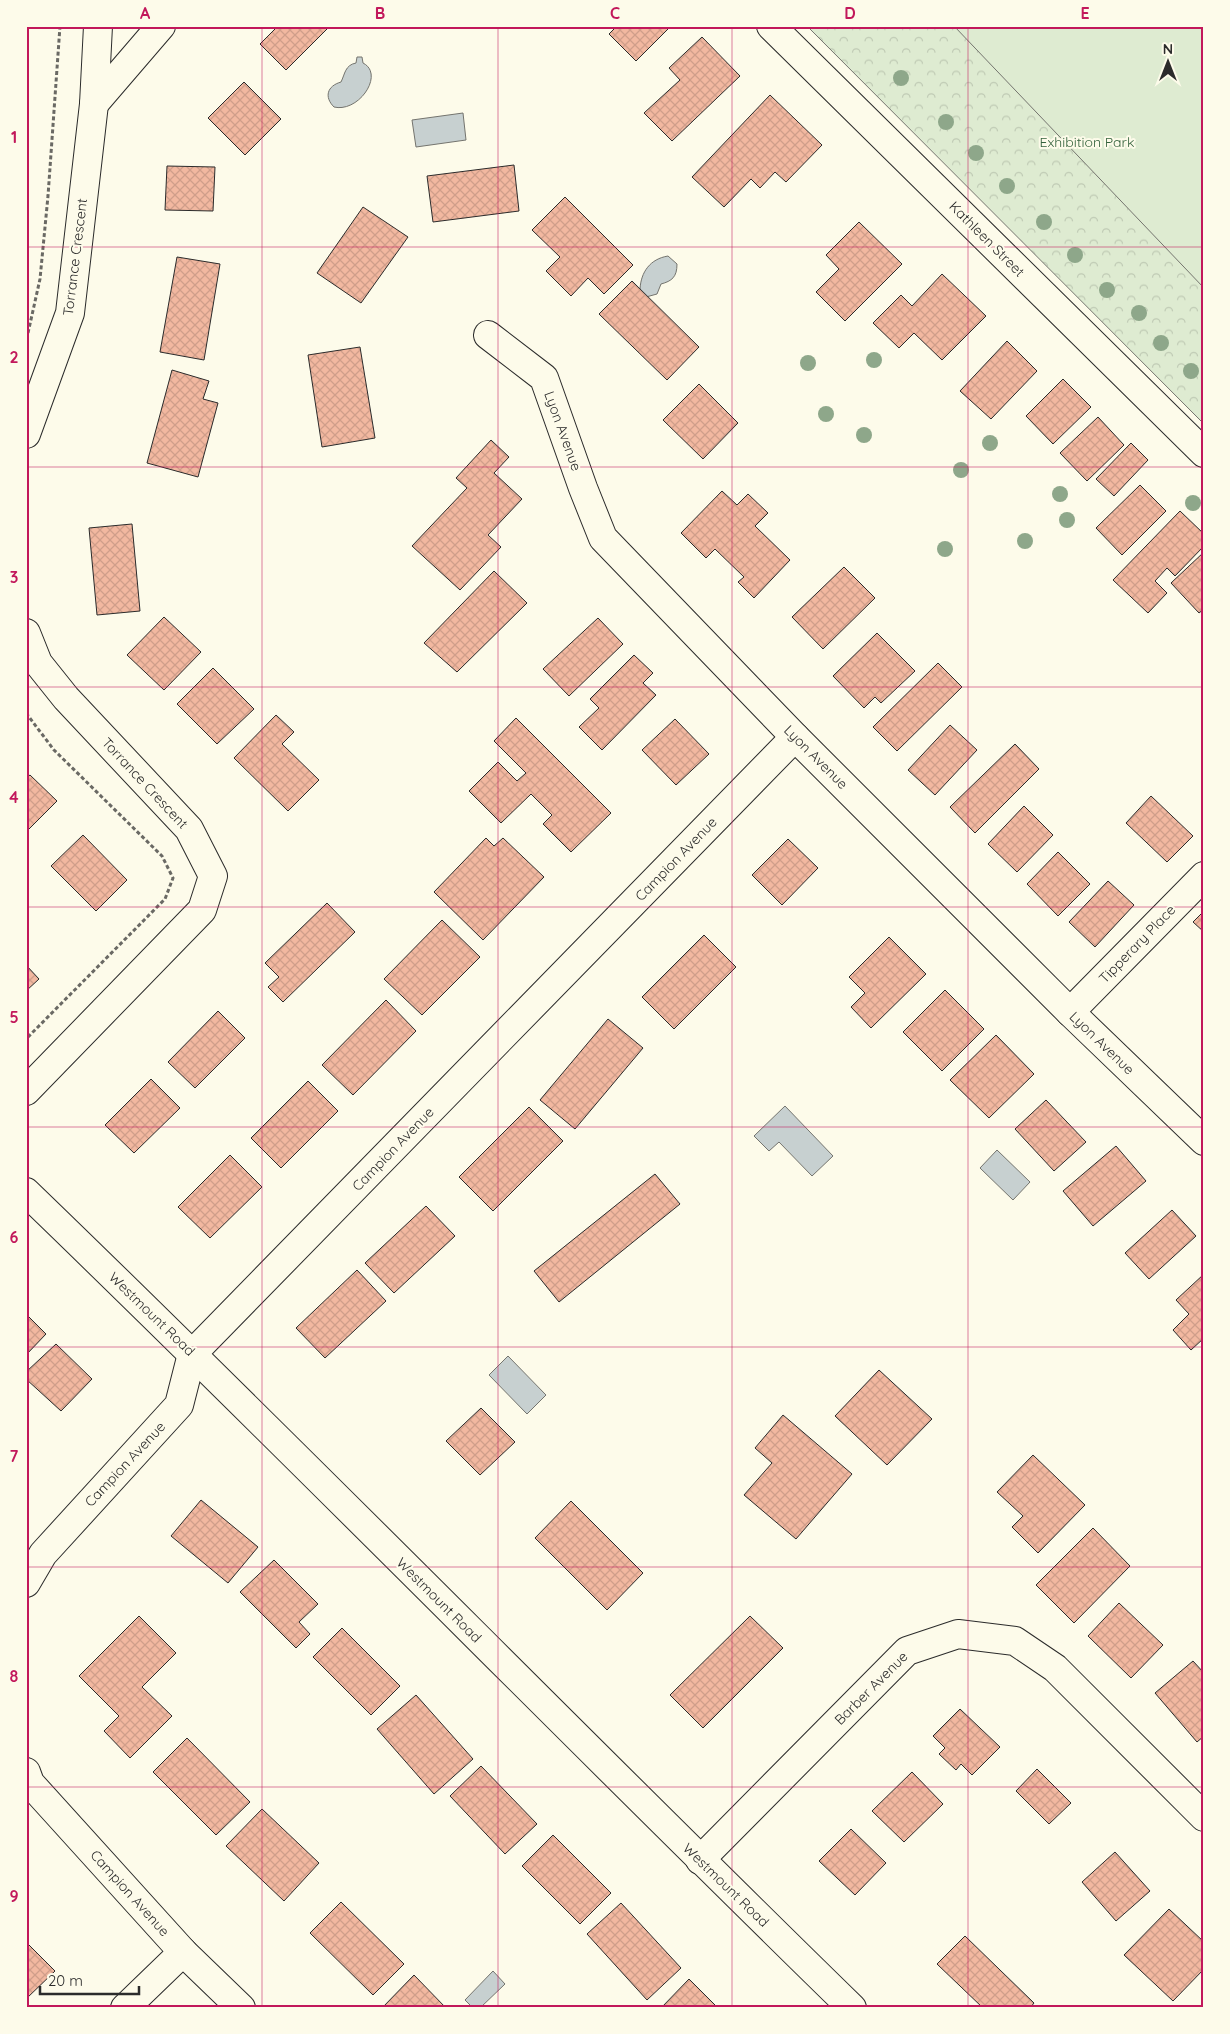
<svg xmlns="http://www.w3.org/2000/svg" width="1230" height="2034" viewBox="0 0 1230 2034" font-family="Quicksand,sans-serif">
<style>
.park{fill:url(#park-crowns);stroke:#74746e}
.pitch{fill:#deebd1;stroke:#74746e}
.water{fill:#c7d0d0;stroke:#74746e}
.building{fill:url(#building-cross-hatch);stroke:#2b2b2b}
.lines{fill:none;stroke-linecap:round;stroke-linejoin:round}
.minor-casing{stroke:#2b2b2b;stroke-width:30}
.tertiary-casing{stroke:#2b2b2b;stroke-width:30}
.path{stroke:#6a6964;stroke-width:3;stroke-dasharray:4 2.5;stroke-linecap:butt}
.minor{stroke:#fdfbea;stroke-width:28}
.tertiary{stroke:#fdfbea;stroke-width:28}
.tree{fill:#8ea78a}
.grid{fill:none;stroke:#c2185b;stroke-width:1;stroke-opacity:0.55}
.labels{text-anchor:middle;dominant-baseline:central;stroke-width:4;stroke-linejoin:round;paint-order:stroke}
.park-label{font-size:14px;fill:#34623c;stroke:#fdfbea}
.street-label{font-size:14px;fill:#2b2b2b;stroke:#fdfbea}
.neatline{fill:none;stroke:#c2185b;stroke-width:2}
.grid-label{font-size:16px;text-anchor:middle;font-weight:bold;fill:#c2185b}
</style>
<defs>
<pattern id="park-crowns" width="20" height="18" patternUnits="userSpaceOnUse" patternTransform="scale(1.25)"><rect width="20" height="18" fill="#deebd1"/><path d="M2 6a3 3 0 1 1 6 0M12 15a3 3 0 1 1 6 0" fill="none" stroke="#bfcab4"/></pattern>
<pattern id="building-cross-hatch" width="8" height="8" patternUnits="userSpaceOnUse" patternTransform="scale(1.25)"><rect width="8" height="8" fill="#f2b8a0"/><path d="M0 0l8 8M0 8l8-8" fill="none" stroke="#d09e8a"/></pattern>
</defs>
<rect width="100%" height="100%" fill="#fdfbea"/>
<polygon class="park" points="807,26 1204,26 1204,424"/>
<polygon class="pitch" points="954,26 1204,26 1204,288"/>
<g class="water">
<path d="M357,57H362L363,63C385,74 359,113 334,107C324,97 327,86 341,82C345,74 345,65 356,63Z"/>
<polygon points="463,113 466,140 416,147 412,120"/>
<path d="M668,256L677,264C677,277 672,281 661,284L657,294L646,297L640,289C641,272 650,259 668,256Z"/>
<polygon points="785,1106 833,1156 812,1176 779,1142 769,1151 754,1136"/>
<polygon points="997,1150 1030,1182 1013,1200 980,1168"/>
<polygon points="508,1356 546,1395 527,1414 489,1375"/>
<polygon points="493,1971 505,1984 480,2008 473,2008 465,2000"/>
</g>
<g class="building">
<polygon points="278,26 330,26 286,70 260,44"/>
<polygon points="617,26 671,26 636,61 609,34"/>
<polygon points="702,37 740,76 672,141 644,113 680,80 669,68"/>
<polygon points="244,82 281,119 245,155 208,118"/>
<polygon points="770,95 822,145 786,182 775,172 760,188 751,179 724,207 692,177"/>
<polygon points="514,165 519,211 433,222 427,176"/>
<polygon points="167,166 215,167 213,211 165,210"/>
<polygon points="565,197 633,265 604,294 588,278 571,296 546,271 560,257 532,230"/>
<polygon points="363,207 408,237 361,303 317,273"/>
<polygon points="859,222 902,264 845,321 816,292 839,269 826,255"/>
<polygon points="177,257 220,264 204,360 160,352"/>
<polygon points="942,274 986,316 942,360 914,333 899,348 873,323 901,295 912,306"/>
<polygon points="632,281 699,347 667,380 599,314"/>
<polygon points="1007,341 1037,371 991,419 960,391"/>
<polygon points="360,347 375,438 322,447 308,355"/>
<polygon points="172,370 209,381 203,399 218,403 198,477 147,463"/>
<polygon points="1063,379 1091,407 1053,444 1026,416"/>
<polygon points="699,384 738,423 703,459 663,420"/>
<polygon points="1098,417 1124,445 1087,481 1060,453"/>
<polygon points="491,440 509,457 494,473 522,499 488,535 501,547 460,590 412,546 467,488 456,478"/>
<polygon points="1131,443 1148,460 1114,496 1096,479"/>
<polygon points="1140,485 1166,511 1122,555 1096,528"/>
<polygon points="722,491 737,505 748,494 768,513 755,526 790,560 754,598 738,582 744,577 715,549 706,558 681,533"/>
<polygon points="1180,511 1204,534 1204,546 1175,576 1167,568 1155,581 1167,593 1148,613 1113,580"/>
<polygon points="132,524 140,611 97,615 89,528"/>
<polygon points="1204,552 1204,609 1199,613 1171,583"/>
<polygon points="844,567 875,598 823,649 792,617"/>
<polygon points="494,571 527,603 457,672 424,643"/>
<polygon points="164,617 201,652 164,690 127,655"/>
<polygon points="598,618 623,644 569,696 543,669"/>
<polygon points="877,633 915,671 881,703 875,697 864,708 833,676"/>
<polygon points="634,655 653,673 643,683 656,695 602,750 579,727 599,708 590,699"/>
<polygon points="938,663 962,687 897,751 873,727"/>
<polygon points="213,668 254,709 217,744 177,704"/>
<polygon points="276,715 294,732 282,744 319,780 288,811 234,758"/>
<polygon points="516,718 611,813 571,852 543,824 552,815 531,794 501,823 469,791 498,762 517,781 526,773 494,741"/>
<polygon points="675,719 709,754 676,785 642,750"/>
<polygon points="950,725 977,750 935,795 908,770"/>
<polygon points="1015,744 1039,769 975,833 950,807"/>
<polygon points="30,775 57,801 26,832 26,778"/>
<polygon points="1151,796 1193,836 1167,862 1126,823"/>
<polygon points="1024,806 1053,835 1017,872 988,844"/>
<polygon points="83,835 127,880 96,911 51,866"/>
<polygon points="486,838 494,846 503,838 544,877 483,940 434,892"/>
<polygon points="788,839 818,868 782,905 752,875"/>
<polygon points="1058,852 1090,884 1058,916 1027,884"/>
<polygon points="1108,881 1134,905 1095,947 1069,922"/>
<polygon points="327,903 355,932 283,1002 268,987 279,977 265,963"/>
<polygon points="1204,911 1204,932 1193,922"/>
<polygon points="442,920 480,957 422,1015 384,979"/>
<polygon points="704,935 736,967 674,1029 642,997"/>
<polygon points="889,937 926,974 871,1028 851,1007 865,993 849,977"/>
<polygon points="26,965 39,979 26,991"/>
<polygon points="945,990 984,1029 942,1071 903,1032"/>
<polygon points="386,1000 416,1031 353,1095 322,1065"/>
<polygon points="218,1011 245,1038 195,1088 168,1062"/>
<polygon points="608,1019 643,1048 575,1129 540,1100"/>
<polygon points="996,1035 1034,1074 989,1118 950,1080"/>
<polygon points="151,1079 180,1108 134,1153 105,1125"/>
<polygon points="308,1081 338,1111 281,1168 251,1138"/>
<polygon points="1046,1100 1086,1142 1054,1171 1015,1129"/>
<polygon points="529,1107 563,1141 493,1211 459,1177"/>
<polygon points="1116,1146 1146,1181 1093,1226 1063,1191"/>
<polygon points="230,1155 262,1187 210,1238 178,1207"/>
<polygon points="655,1174 680,1204 559,1302 534,1271"/>
<polygon points="426,1206 455,1236 394,1293 365,1263"/>
<polygon points="1172,1210 1196,1236 1149,1279 1125,1253"/>
<polygon points="357,1270 386,1301 325,1358 296,1328"/>
<polygon points="1204,1274 1204,1338 1191,1350 1173,1330 1189,1314 1176,1300"/>
<polygon points="26,1314 46,1334 26,1355"/>
<polygon points="56,1344 92,1379 61,1411 26,1379 26,1372"/>
<polygon points="879,1370 932,1419 887,1465 835,1416"/>
<polygon points="481,1408 515,1442 480,1475 446,1441"/>
<polygon points="783,1415 852,1474 796,1539 744,1495 772,1463 755,1448"/>
<polygon points="1033,1455 1085,1505 1038,1553 1012,1527 1023,1516 997,1492"/>
<polygon points="201,1500 258,1547 228,1583 171,1536"/>
<polygon points="571,1501 643,1573 607,1610 535,1538"/>
<polygon points="1093,1528 1130,1566 1074,1623 1036,1585"/>
<polygon points="274,1560 318,1604 299,1622 310,1634 296,1648 240,1592"/>
<polygon points="1119,1603 1163,1645 1131,1678 1088,1636"/>
<polygon points="139,1616 176,1653 142,1687 172,1716 130,1758 104,1731 119,1716 79,1676"/>
<polygon points="750,1616 783,1648 703,1728 670,1695"/>
<polygon points="342,1628 400,1686 371,1715 313,1657"/>
<polygon points="1193,1661 1204,1673 1204,1736 1197,1742 1155,1693"/>
<polygon points="416,1695 473,1759 434,1794 377,1729"/>
<polygon points="960,1709 1000,1747 972,1775 961,1764 956,1770 939,1754 945,1748 933,1736"/>
<polygon points="187,1738 250,1802 216,1835 153,1772"/>
<polygon points="481,1766 537,1824 505,1854 450,1796"/>
<polygon points="1037,1769 1071,1803 1049,1824 1016,1791"/>
<polygon points="912,1772 943,1804 904,1842 872,1811"/>
<polygon points="262,1809 319,1863 284,1901 226,1846"/>
<polygon points="851,1829 886,1863 855,1895 819,1861"/>
<polygon points="553,1835 611,1893 580,1924 522,1866"/>
<polygon points="1115,1852 1150,1891 1116,1921 1082,1882"/>
<polygon points="341,1902 404,1964 373,1995 310,1933"/>
<polygon points="621,1903 681,1968 647,2000 587,1934"/>
<polygon points="1169,1909 1204,1942 1204,1969 1173,2001 1124,1955"/>
<polygon points="965,1936 1034,2003 1030,2008 983,2008 937,1964"/>
<polygon points="26,1942 55,1971 26,1999"/>
<polygon points="414,1975 446,2008 382,2008"/>
<polygon points="689,1979 718,2008 661,2008"/>
</g>
<g class="lines">
<defs>
<g id="minor">
<polyline points="771,26 1204,453"/>
<polyline points="94,104 161,26"/>
<polyline points="488,335 544,378 583,488 603,538 795,737 1070,1012 1204,1141"/>
<polyline points="26,434 70,313 94,104 98,26"/>
<polyline points="26,633 38,663 66,698 189,829 213,876 202,910 26,1091"/>
<polyline points="1070,1012 1204,876"/>
<polyline points="26,1583 43,1554 179,1405 192,1354 795,737"/>
<polyline points="26,1772 30,1783 183,1952 241,2008"/>
<polyline points="700,1860 907,1651 958,1634 1015,1641 1055,1668 1204,1817"/>
<polyline points="125,2008 183,1952"/>
</g>
<path id="tertiary" d="M26,1192C305,1461 575,1738 852,2008"/>
</defs>
<use href="#minor" class="minor-casing"/>
<use href="#tertiary" class="tertiary-casing"/>
<g class="path">
<polyline points="28,333 40,279 48,196 60,26"/>
<polyline points="26,713 54,750 162,856 173,878 165,899 26,1039"/>
</g>
<use href="#minor" class="minor"/>
<use href="#tertiary" class="tertiary"/>
</g>
<g class="tree">
<circle cx="901" cy="78" r="8"/>
<circle cx="946" cy="122" r="8"/>
<circle cx="976" cy="153" r="8"/>
<circle cx="1007" cy="186" r="8"/>
<circle cx="1044" cy="222" r="8"/>
<circle cx="1075" cy="255" r="8"/>
<circle cx="1107" cy="290" r="8"/>
<circle cx="1139" cy="313" r="8"/>
<circle cx="1161" cy="343" r="8"/>
<circle cx="874" cy="360" r="8"/>
<circle cx="808" cy="363" r="8"/>
<circle cx="1191" cy="371" r="8"/>
<circle cx="826" cy="414" r="8"/>
<circle cx="864" cy="435" r="8"/>
<circle cx="990" cy="443" r="8"/>
<circle cx="961" cy="470" r="8"/>
<circle cx="1060" cy="494" r="8"/>
<circle cx="1193" cy="503" r="8"/>
<circle cx="1067" cy="520" r="8"/>
<circle cx="1025" cy="541" r="8"/>
<circle cx="945" cy="549" r="8"/>
</g>
<path class="grid" d="M262,26V2008M498,26V2008M732,26V2008M968,26V2008M26,247H1204M26,467H1204M26,687H1204M26,907H1204M26,1127H1204M26,1347H1204M26,1567H1204M26,1787H1204"/>
<g class="labels">
<g class="park-label">
<text x="1087" y="142">Exhibition Park</text>
</g>
<g class="street-label">
<text transform="translate(987 239) rotate(45)">Kathleen Street</text>
<text transform="translate(75 257) rotate(-83)">Torrance Crescent</text>
<text transform="translate(563 431) rotate(70)">Lyon Avenue</text>
<text transform="translate(816 757) rotate(45)">Lyon Avenue</text>
<text transform="translate(145 783) rotate(47)">Torrance Crescent</text>
<text transform="translate(676 859) rotate(-46)">Campion Avenue</text>
<text transform="translate(1137 944) rotate(-46)">Tipperary Place</text>
<text transform="translate(1102 1043) rotate(44)">Lyon Avenue</text>
<text transform="translate(393 1149) rotate(-46)">Campion Avenue</text>
<text transform="translate(152 1314) rotate(44)">Westmount Road</text>
<text transform="translate(125 1464) rotate(-47)">Campion Avenue</text>
<text transform="translate(439 1600) rotate(45)">Westmount Road</text>
<text transform="translate(871 1688) rotate(-45)">Barber Avenue</text>
<text transform="translate(726 1885) rotate(44)">Westmount Road</text>
<text transform="translate(130 1893) rotate(48)">Campion Avenue</text>
</g>
</g>
<rect width="1230" height="2034" fill="none" stroke="#fdfbea" stroke-width="55"/>
<g transform="translate(1168 62)" stroke="#fdfbea" stroke-width="4" paint-order="stroke">
<path d="M0-4L9 19L0 12L-9 19Z" fill="#2b2b2b"/>
<text y="-8" font-size="14" font-weight="bold" text-anchor="middle" fill="#2b2b2b">N</text>
</g>
<path d="M40 1986v8h99v-8" fill="none" stroke="#2b2b2b" stroke-width="2.5"/>
<text x="48" y="1986" font-size="15" fill="#2b2b2b" stroke="#fdfbea" stroke-width="4" paint-order="stroke">20 m</text>
<rect x="28" y="28" width="1174" height="1978" class="neatline"/>
<g class="grid-label">
<text x="145" y="19">A</text>
<text x="380" y="19">B</text>
<text x="615" y="19">C</text>
<text x="850" y="19">D</text>
<text x="1085" y="19">E</text>
<text x="14" y="143">1</text>
<text x="14" y="363">2</text>
<text x="14" y="583">3</text>
<text x="14" y="803">4</text>
<text x="14" y="1023">5</text>
<text x="14" y="1243">6</text>
<text x="14" y="1462">7</text>
<text x="14" y="1682">8</text>
<text x="14" y="1902">9</text>
</g>
</svg>
